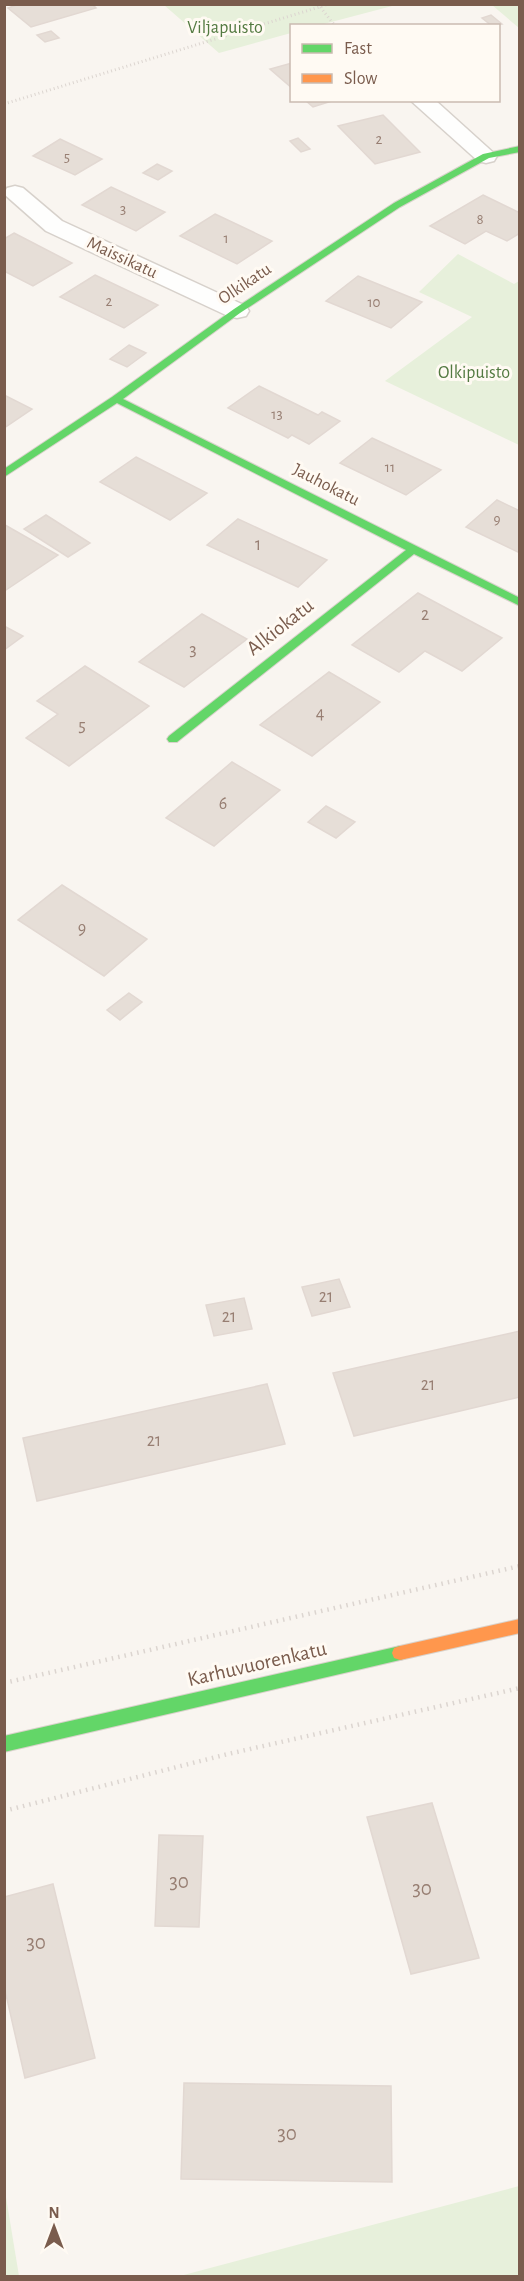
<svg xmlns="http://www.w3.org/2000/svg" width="524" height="2281" viewBox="0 0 524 2281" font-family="'Alegreya Sans',sans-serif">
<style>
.green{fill:#e7f0db}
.building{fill:#e6ded7;stroke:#e2d8d2;stroke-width:1.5}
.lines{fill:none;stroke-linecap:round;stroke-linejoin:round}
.street-casing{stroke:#d7d1cb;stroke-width:3}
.fast-casing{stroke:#d9d2cb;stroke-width:2}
.slow-casing{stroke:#d9d2cb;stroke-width:2}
.path-far1{stroke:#dcd5d0;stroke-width:3;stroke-dasharray:1 3;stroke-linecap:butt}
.path{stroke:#dcd5d0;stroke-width:4.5;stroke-dasharray:1.5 5;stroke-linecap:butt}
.street{fill:#fefefd;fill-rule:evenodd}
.fast{fill:#63d668;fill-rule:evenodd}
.slow{fill:#ff974d;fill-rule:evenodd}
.labels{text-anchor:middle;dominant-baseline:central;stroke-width:6;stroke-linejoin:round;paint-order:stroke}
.far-number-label{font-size:15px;fill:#977e72}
.far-park-label{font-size:18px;fill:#537a41;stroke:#fffaf3}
.far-street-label{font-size:18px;fill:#7a5c4d;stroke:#fffaf3}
.number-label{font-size:18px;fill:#977e72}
.street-label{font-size:21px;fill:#7a5c4d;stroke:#fffaf3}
.near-number-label{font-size:21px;fill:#977e72}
</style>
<rect width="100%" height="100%" fill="#f9f5f0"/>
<g class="green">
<polygon points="164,5 396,5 320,25 292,26 291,33 219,53"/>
<polygon points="492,5 519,5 519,28"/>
<polygon points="458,254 514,284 519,281 519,445 385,381 472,317 419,292"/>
<polygon points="519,2186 519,2276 180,2276"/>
<polygon points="4,2191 5,2191 19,2276 5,2276"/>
</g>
<g class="building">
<polygon points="19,4 92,4 96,8 31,27 8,8"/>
<polygon points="491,15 502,24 492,26 482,18"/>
<polygon points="51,31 59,38 45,42 37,35"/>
<polygon points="292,63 292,88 270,69"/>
<polygon points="305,100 335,100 313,107"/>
<polygon points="383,115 420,152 375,164 338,126"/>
<polygon points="298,138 310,149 301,152 290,141"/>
<polygon points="60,139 102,159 75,175 33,156"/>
<polygon points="157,164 172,171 158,180 143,173"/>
<polygon points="111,187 165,212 136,231 82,205"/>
<polygon points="483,195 520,213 520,233 507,241 486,231 465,244 430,226"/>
<polygon points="215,214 272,241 237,264 180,236"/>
<polygon points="14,233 72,263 33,286 4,271 4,239"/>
<polygon points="95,275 158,305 124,328 60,297"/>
<polygon points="358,276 422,302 391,328 326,301"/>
<polygon points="129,345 146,353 127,367 110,359"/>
<polygon points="259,386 318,415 322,412 340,421 309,444 292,435 288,438 228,408"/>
<polygon points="4,395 32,409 4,428"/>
<polygon points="372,438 441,470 406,495 340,463"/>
<polygon points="136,457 207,493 170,520 100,482"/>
<polygon points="497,500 520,511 520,553 466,527"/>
<polygon points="46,515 90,543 68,557 24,529"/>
<polygon points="238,519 327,560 298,587 207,545"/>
<polygon points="5,525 58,555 6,590 4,589"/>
<polygon points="418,593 502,638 462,671 425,651 399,672 352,645"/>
<polygon points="202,614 247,639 184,687 139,662"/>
<polygon points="4,626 23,636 4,650"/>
<polygon points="85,666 149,706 69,766 26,738 58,714 37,701"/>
<polygon points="329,672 380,702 312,756 260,725"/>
<polygon points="232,762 280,790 214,846 166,818"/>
<polygon points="326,806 355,822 336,838 308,822"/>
<polygon points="62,885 147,939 104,976 18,920"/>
<polygon points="129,993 142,1002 120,1020 107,1010"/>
<polygon points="339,1279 350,1307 312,1316 302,1287"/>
<polygon points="244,1298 252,1329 214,1336 206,1305"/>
<polygon points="520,1331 520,1397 354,1436 333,1373"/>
<polygon points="267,1384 285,1444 37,1501 23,1438"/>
<polygon points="432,1803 479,1958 411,1974 367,1817"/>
<polygon points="159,1835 203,1836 199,1927 155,1926"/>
<polygon points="53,1884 95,2058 25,2078 4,1986 4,1897"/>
<polygon points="184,2083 391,2086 392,2182 181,2179"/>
</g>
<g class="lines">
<defs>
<g id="street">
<polygon points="410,100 435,100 497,156 494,161 486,163 478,161"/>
<polygon points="15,186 23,188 62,221 246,306 249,311 246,316 237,318 228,316 46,231 4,194 7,188"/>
</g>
<g id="fast">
<polygon points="520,146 520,152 489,158 400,207 240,313 123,399 520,598 520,606 414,554 177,742 169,742 167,739 169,736 406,550 117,403 4,477 4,469 112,397 234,309 394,203 483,154"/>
<polygon points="400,1646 406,1648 408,1653 406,1658 400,1660 4,1752 4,1736"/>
</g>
<polygon id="slow" points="520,1619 520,1633 400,1660 394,1658 392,1653 394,1648 400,1646"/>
</defs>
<use href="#street" class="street-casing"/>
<use href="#fast" class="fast-casing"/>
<use href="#slow" class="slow-casing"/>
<g class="path-far1">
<polyline points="318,4 335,26"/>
<polyline points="4,104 329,4"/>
</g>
<g class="path">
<polyline points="4,1683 520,1566"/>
<polyline points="4,1811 228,1754 520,1688"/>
</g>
<use href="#street" class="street"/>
<use href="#fast" class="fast"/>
<use href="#slow" class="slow"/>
</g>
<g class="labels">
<g class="far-number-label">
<text x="379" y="139">2</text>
<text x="67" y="157">5</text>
<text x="123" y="209">3</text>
<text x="480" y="219">8</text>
<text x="226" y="238">1</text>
<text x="109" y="301">2</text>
<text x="374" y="302">10</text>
<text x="277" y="414">13</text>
<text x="390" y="467">11</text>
<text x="497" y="519">9</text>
</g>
<g class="far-park-label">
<text x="225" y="28">Viljapuisto</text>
<text x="474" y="373">Olkipuisto</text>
</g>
<g class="far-street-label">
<text transform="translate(122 258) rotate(25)">Maissikatu</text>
<text transform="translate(245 284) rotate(-34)">Olkikatu</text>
<text transform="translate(326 485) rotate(27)">Jauhokatu</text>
</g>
<g class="number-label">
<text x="258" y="545">1</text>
<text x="425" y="615">2</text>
<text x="193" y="650">3</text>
<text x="320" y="714">4</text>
<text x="82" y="726">5</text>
<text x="223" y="804">6</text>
<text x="82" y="929">9</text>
<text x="326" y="1297">21</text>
<text x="229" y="1317">21</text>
<text x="428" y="1385">21</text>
<text x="154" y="1441">21</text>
</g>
<g class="street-label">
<text transform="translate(280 627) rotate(-38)">Alkiokatu</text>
<text transform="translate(257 1664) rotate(-13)">Karhuvuorenkatu</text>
</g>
<g class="near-number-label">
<text x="179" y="1881">30</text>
<text x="422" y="1888">30</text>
<text x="36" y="1942">30</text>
<text x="287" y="2133">30</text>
</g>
</g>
<rect width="524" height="2281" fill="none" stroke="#7a5c4d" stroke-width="12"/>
<rect x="290" y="24" width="210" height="78" fill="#fffaf3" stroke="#cabbb1" stroke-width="1.5"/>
<rect x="302" y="44" width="30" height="9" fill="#63d668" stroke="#cabbb1" stroke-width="1.5"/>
<text x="344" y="54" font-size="18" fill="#7a5c4d">Fast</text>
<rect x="302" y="74" width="30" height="9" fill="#ff974d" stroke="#cabbb1" stroke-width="1.5"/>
<text x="344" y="84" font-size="18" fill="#7a5c4d">Slow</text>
<g transform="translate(54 2227)" stroke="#fffaf3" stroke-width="4.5" paint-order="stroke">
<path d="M0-4.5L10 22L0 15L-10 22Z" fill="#7a5c4d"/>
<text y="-9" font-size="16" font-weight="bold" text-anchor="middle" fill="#7a5c4d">N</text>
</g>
</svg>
